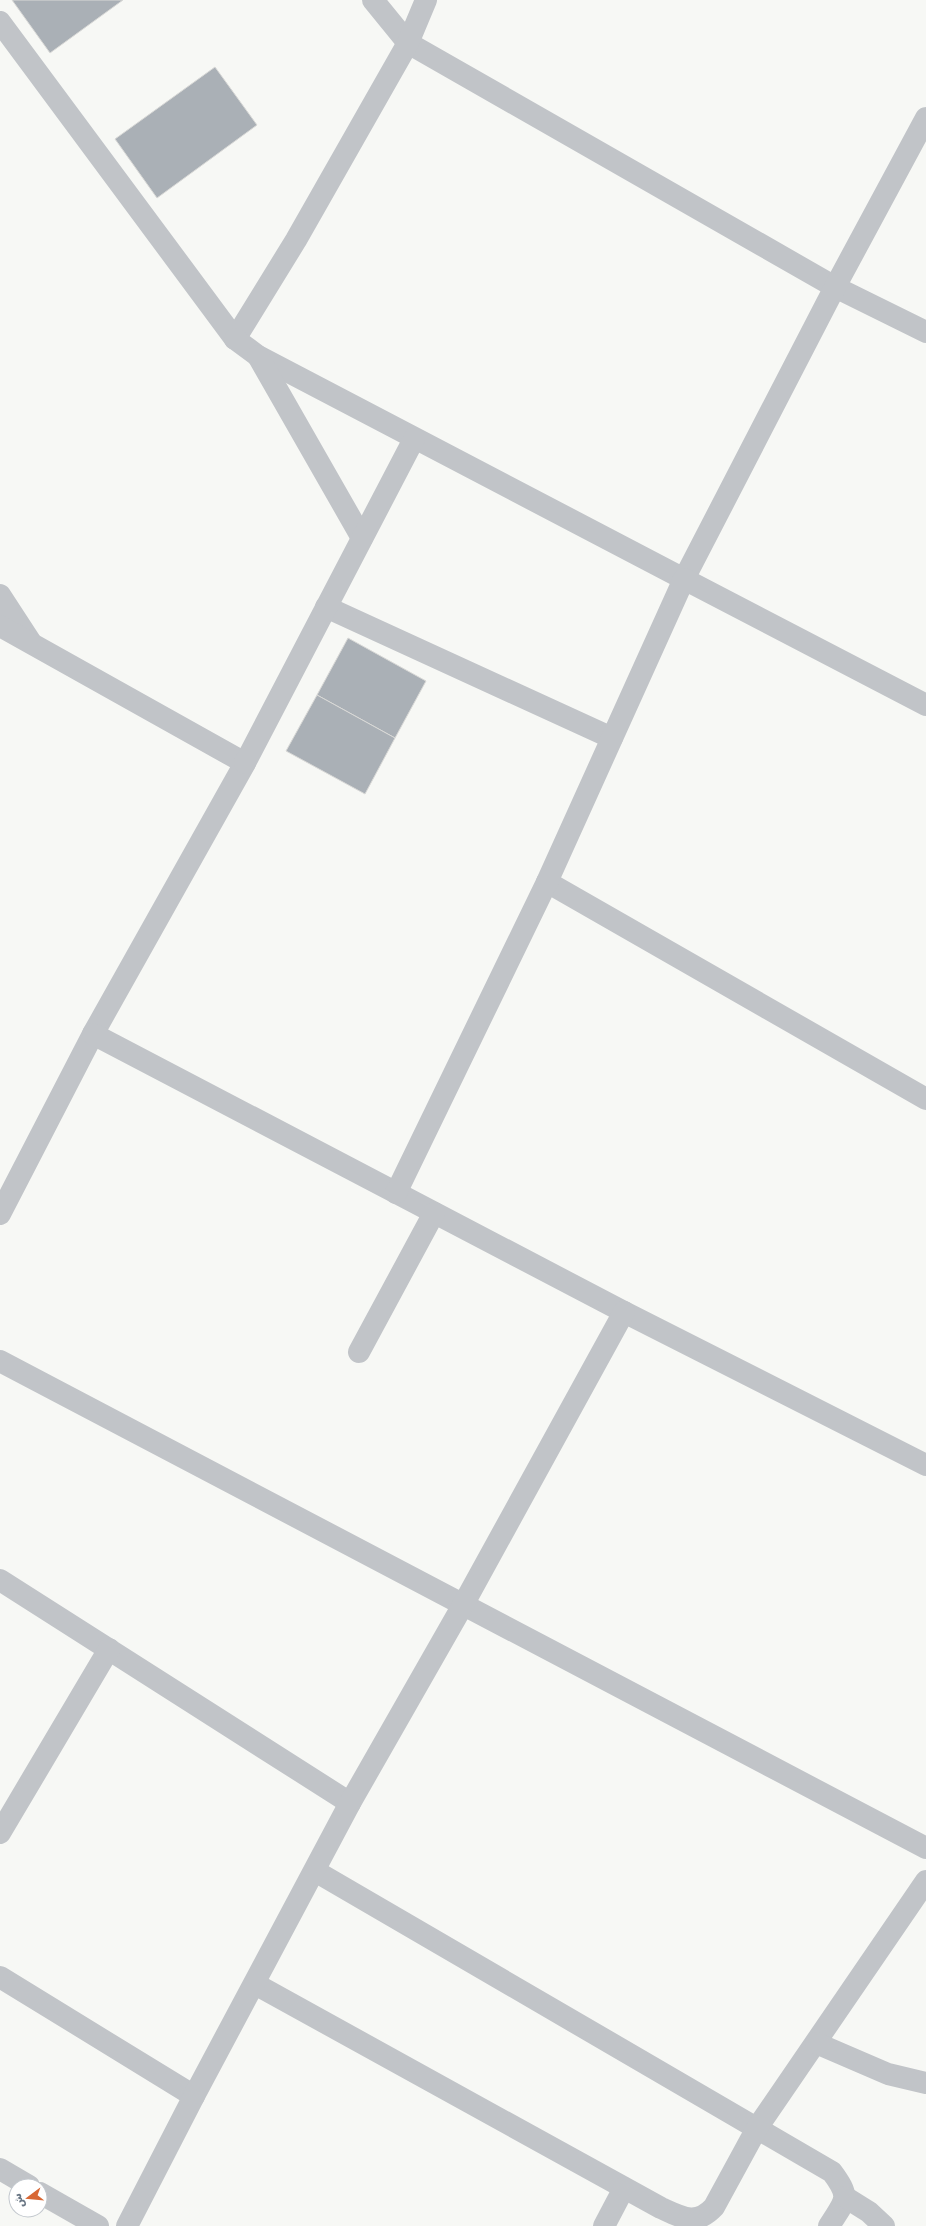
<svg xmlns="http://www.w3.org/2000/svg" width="926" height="2226" viewBox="0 0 926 2226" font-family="'DejaVu Sans',Cairo,sans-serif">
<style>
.building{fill:#aab0b6;stroke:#d9d9d7}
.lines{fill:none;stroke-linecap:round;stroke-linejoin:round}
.minor{stroke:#c1c4c8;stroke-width:22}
</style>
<rect width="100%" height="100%" fill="#f7f8f5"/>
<g class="building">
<polygon points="12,0 123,0 50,53"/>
<polygon points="215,67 257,125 157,198 115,139"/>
<polygon points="348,638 426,681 395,738 317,695"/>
<polygon points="317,695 395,738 365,794 286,751"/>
</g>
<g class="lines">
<g class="minor">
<polyline points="373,0 408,43 835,287 926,332"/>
<polyline points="0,22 235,339 296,240 408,43 426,0"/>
<polyline points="235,339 258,356 684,579 835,287 926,118"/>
<polyline points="258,356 362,538"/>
<polyline points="0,595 30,641"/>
<polyline points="326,607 612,738"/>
<polyline points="0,626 245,763 93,1034 0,1214"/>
<polyline points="245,763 414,439"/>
<polyline points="547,882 926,1099"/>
<polyline points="93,1034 624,1312 926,1465"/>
<polyline points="396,1193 547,882 684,579 926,705"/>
<polyline points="359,1352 434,1213"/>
<polyline points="0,1361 926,1848"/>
<polyline points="0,1580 350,1803"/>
<polyline points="0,1833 109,1649"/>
<path d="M315,1871L832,2172C852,2199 845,2200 829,2226"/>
<polyline points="0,1977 194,2096"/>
<path d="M255,1984L661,2208C683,2218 696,2226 714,2207L757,2128L926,1881"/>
<polyline points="816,2043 888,2074 926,2083"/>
<polyline points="0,2169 29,2186"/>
<polyline points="40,2193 98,2226"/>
<polyline points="845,2197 869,2212 884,2226"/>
<polyline points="127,2226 194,2096 350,1803 463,1605 624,1312"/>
<polyline points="604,2226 624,2188"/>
</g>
</g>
<g transform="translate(28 2198) rotate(254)"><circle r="19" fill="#ffffff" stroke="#c3c8ce"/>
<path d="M0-3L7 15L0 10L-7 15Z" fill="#d86835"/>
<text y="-6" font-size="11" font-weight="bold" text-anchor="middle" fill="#697684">ش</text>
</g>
</svg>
